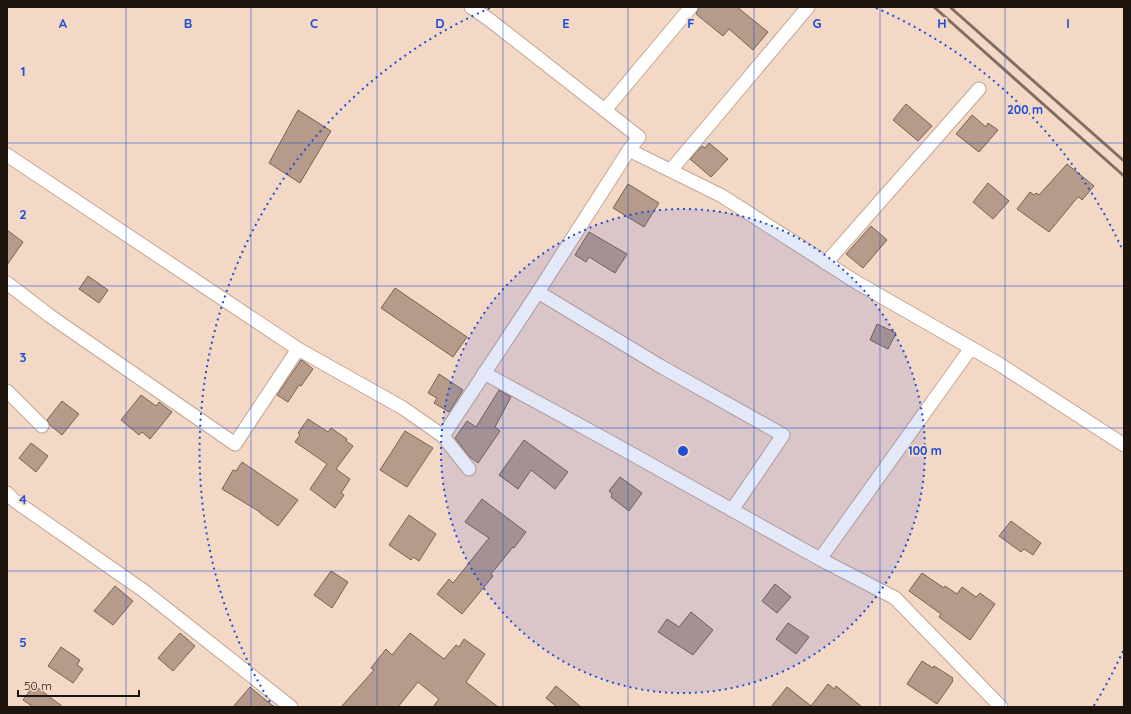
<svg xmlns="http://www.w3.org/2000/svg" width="1131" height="714" viewBox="0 0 1131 714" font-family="Quicksand,sans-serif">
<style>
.building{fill:#b69b8a;stroke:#796151}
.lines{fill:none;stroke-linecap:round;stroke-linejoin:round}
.street-casing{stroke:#c2a796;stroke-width:15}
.street{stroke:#fff;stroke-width:13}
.rail{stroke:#816e63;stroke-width:3}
.grid{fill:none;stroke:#1d4ed8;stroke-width:1;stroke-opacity:0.55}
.ring{fill:none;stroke:#1d4ed8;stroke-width:2;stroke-dasharray:2 4}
.grid-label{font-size:13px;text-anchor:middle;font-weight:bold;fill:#1d4ed8;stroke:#f4d8c6;stroke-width:4;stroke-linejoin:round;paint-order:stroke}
.centre{fill:#1d4ed8;stroke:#f4d8c6;stroke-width:2}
.ring-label{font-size:12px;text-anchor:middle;font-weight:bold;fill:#1d4ed8;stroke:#f4d8c6;stroke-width:4;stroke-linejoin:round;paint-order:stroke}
</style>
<rect width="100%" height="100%" fill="#f4d8c6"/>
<g class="building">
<polygon points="699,7 737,7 768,32 753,50 729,29 723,36 696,14"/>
<polygon points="906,104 932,126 918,141 893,120"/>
<polygon points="298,110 331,131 300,183 269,163"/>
<polygon points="972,115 986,127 988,123 998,130 979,152 956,134"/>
<polygon points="709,143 728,159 711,177 690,159 702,146 705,148"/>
<polygon points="1067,164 1094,186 1082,200 1079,197 1077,198 1049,232 1017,209 1030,192 1034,195 1036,193 1039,195"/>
<polygon points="988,183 1009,201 993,219 973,202"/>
<polygon points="628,184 659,203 644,227 613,208"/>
<polygon points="871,226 887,240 863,268 846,254"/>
<polygon points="7,230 23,242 7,265"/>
<polygon points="589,232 627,254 615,273 589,257 586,262 575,255"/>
<polygon points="88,276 108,290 99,303 79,289"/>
<polygon points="395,288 467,337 453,357 381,308"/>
<polygon points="877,324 896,333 888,349 870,340"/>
<polygon points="302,360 313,369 301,386 299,385 288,402 277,395 301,360"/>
<polygon points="439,374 463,390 449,412 434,403 437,398 428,393"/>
<polygon points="499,390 511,397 495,427 500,431 478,463 470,457 455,438 467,421 476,427"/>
<polygon points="141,395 156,406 159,402 172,412 150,439 142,432 139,435 121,420"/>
<polygon points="62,401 79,414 62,435 50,425 47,420"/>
<polygon points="308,419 328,432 331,428 347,439 346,441 353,446 336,469 350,479 341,493 344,495 335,508 310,489 327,464 295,442 300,435 298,433"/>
<polygon points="405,431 433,448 407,487 380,470"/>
<polygon points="524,440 568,472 555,489 531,470 518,489 499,475"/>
<polygon points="31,443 48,456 36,472 19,458"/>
<polygon points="242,462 298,500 278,526 260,513 260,512 222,489 233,470 236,471"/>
<polygon points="620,477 642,493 629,511 611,497 612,494 609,491"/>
<polygon points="482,499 526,532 514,548 513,547 491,574 493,576 462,614 437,594 449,579 453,583 489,538 465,522"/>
<polygon points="409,515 436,534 419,561 413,557 411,560 389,545"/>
<polygon points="1011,521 1041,543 1033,555 1024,549 1021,552 999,536"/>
<polygon points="331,571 348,582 332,608 314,595"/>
<polygon points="922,573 944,588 945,586 957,594 962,587 976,597 980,593 995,604 970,640 939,617 941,614 909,591"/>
<polygon points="775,584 791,597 777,613 762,601"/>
<polygon points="115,586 133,601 113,625 94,611"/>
<polygon points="691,612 713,630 693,655 658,632 667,619 679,627"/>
<polygon points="788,623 809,637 796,654 776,639"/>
<polygon points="180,633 195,646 173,671 158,658"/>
<polygon points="410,633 444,659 456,645 459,647 464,639 485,654 466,682 498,707 433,707 439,699 418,682 398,707 341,707 374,670 371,668 386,649 392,655"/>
<polygon points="61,647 80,660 77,665 83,669 73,683 48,666"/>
<polygon points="922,661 933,668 934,666 953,678 952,680 953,681 937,704 907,684"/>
<polygon points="828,684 834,689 836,686 862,707 771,707 787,687 811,706"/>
<polygon points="34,685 63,707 33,707 23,700"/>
<polygon points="556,686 581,707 557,707 546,698"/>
<polygon points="250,687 274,707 233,707"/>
</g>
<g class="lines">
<defs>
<g id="street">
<polyline points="471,7 491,21 639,137 629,150 722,196 856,282 999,364 1124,445"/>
<polyline points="605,110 691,7"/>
<polyline points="7,155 298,349"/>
<polyline points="671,170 808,7"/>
<polyline points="826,263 979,89"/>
<polyline points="7,283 50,316 235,444 298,349 403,408 443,436"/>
<polyline points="538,292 660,366 783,435 732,510"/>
<polyline points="484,373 614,444 820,559 971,348"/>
<polyline points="7,391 42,426"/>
<polyline points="469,469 443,436 538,292 629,150"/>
<polyline points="7,493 15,501 144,591 291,707"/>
<polyline points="820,559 895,598 1001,707"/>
</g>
</defs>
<use href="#street" class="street-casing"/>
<use href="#street" class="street"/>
<g class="rail">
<polyline points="934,7 1124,176"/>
<polyline points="950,7 1124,161"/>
</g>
</g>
<path class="grid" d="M126,7V707M251,7V707M377,7V707M503,7V707M628,7V707M754,7V707M880,7V707M1005,7V707M7,143H1124M7,286H1124M7,428H1124M7,571H1124"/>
<circle cx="683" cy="451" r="242" fill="#1d4ed8" fill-opacity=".12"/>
<g class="ring">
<circle cx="683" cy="451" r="242"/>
<path d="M1123 651A483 483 0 0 1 1093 707M273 707A483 483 0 0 1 490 8M876 8A483 483 0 0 1 1123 251"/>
</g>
<g class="grid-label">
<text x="63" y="28">A</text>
<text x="188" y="28">B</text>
<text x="314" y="28">C</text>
<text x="440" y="28">D</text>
<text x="566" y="28">E</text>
<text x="691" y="28">F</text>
<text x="817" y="28">G</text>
<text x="942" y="28">H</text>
<text x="1068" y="28">I</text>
<text x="23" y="76">1</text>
<text x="23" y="219">2</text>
<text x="23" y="362">3</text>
<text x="23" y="504">4</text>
<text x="23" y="647">5</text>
</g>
<circle cx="683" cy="451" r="6" class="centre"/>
<g class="ring-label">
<text x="1025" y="114">200 m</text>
<text x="925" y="455">100 m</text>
</g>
<rect width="1131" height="714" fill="none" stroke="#1e140e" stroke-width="16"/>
<path d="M18 690v6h121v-6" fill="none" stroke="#1e140e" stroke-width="2"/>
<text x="24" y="690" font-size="12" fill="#1e140e" stroke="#f4d8c6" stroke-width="3" paint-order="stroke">50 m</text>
</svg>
